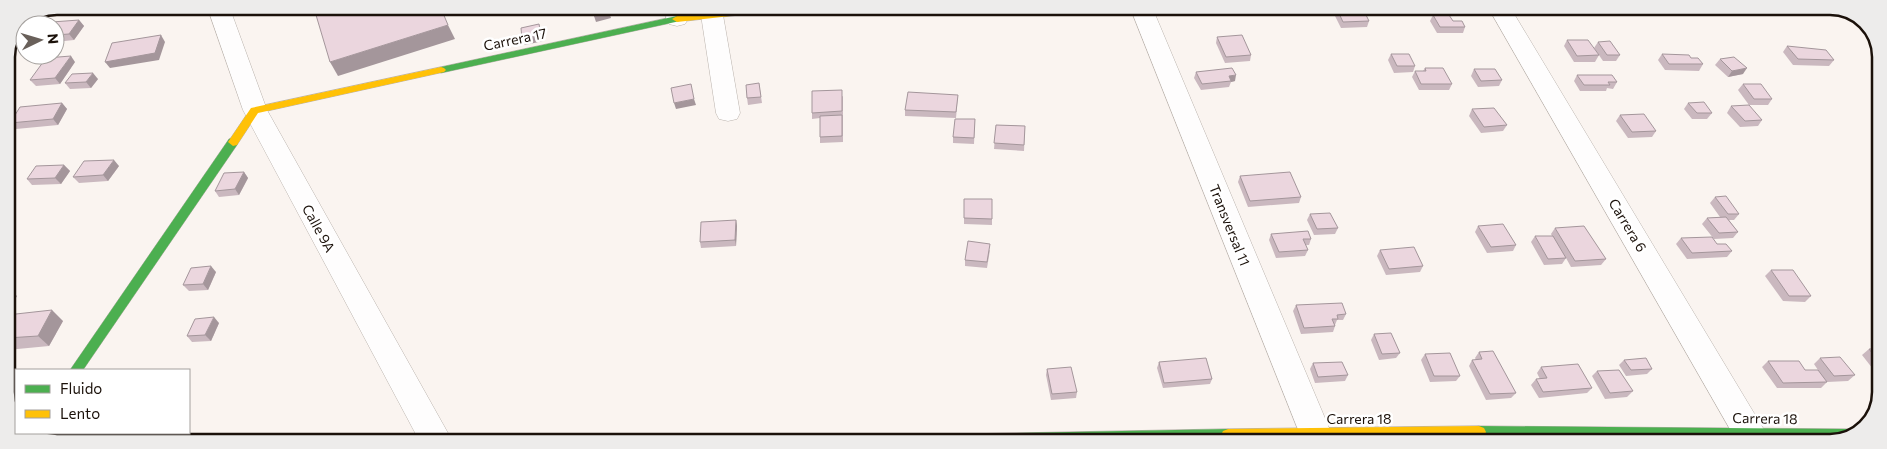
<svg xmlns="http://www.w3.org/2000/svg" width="1887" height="449" viewBox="0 0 1887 449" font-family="Commissioner,sans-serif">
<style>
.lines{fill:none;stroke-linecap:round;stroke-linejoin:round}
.street-casing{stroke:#bab3ad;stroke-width:1}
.fast-casing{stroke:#bab3ad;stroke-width:1}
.slow-casing{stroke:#bab3ad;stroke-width:1}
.street{fill:#fefdfd;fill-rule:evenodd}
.fast{fill:#4caf50;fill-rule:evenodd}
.slow{fill:#ffc107;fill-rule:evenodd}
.wall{fill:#cab8bf}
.shaded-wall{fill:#a4969b}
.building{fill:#ebd6de;stroke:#a4969b}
.labels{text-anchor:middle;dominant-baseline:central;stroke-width:5;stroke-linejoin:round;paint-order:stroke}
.street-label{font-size:14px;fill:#1b110a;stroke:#fff}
.rim{fill:none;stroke:#1b110a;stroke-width:2.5}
</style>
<rect width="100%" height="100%" fill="#faf4f0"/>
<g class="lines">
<defs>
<g id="street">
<polygon points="207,6 229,6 267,110 453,442 420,442 243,110"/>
<polygon points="667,7 689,7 688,19 685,24 677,26 669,24 666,19"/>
<polygon points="1130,7 1152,7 1335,442 1303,442"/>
<polygon points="1488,7 1510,7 1772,443 1738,443"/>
<polygon points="712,8 720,10 723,15 740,113 737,119 728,121 719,119 716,113 701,15 704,10"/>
<polygon points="31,433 49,433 46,441"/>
</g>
<g id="fast">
<polygon points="677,16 680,17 680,21 441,73 436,70 441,67"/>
<polygon points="233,138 238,142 237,145 83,370 70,370 229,139"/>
<polygon points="1479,426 1853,429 1859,433 1836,441 1479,438 1474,436 1472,432 1474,428"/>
<polygon points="1228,429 1233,431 1235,435 1233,439 1228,441 858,442 860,438 865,436"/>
</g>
<g id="slow">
<polygon points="763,7 789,7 784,10 677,22 672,19 677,16"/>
<polygon points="441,67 444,68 446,70 444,72 258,113 237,145 233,146 228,142 251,108"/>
<polygon points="1479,426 1484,428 1486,432 1484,436 1479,438 1228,441 1223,439 1221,435 1223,431 1228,429"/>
</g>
</defs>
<use href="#street" class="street-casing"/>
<use href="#fast" class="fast-casing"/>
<use href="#slow" class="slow-casing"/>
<use href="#street" class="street"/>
<use href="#fast" class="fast"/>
<use href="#slow" class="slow"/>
</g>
<g class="wall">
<polygon points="1335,7 1369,21 1367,27 1341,28 1333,12"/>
<polygon points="1433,15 1453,21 1465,27 1463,33 1437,33 1430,21"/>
<polygon points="79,20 84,26 74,40 55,42 55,25"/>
<polygon points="1217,37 1251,55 1250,61 1225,63 1216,43"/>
<polygon points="1567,40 1599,55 1595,62 1574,62 1564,46"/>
<polygon points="1598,42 1620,55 1616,61 1603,61 1594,48"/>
<polygon points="1787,46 1834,60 1829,66 1793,65 1783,52"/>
<polygon points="1391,54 1415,66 1413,72 1394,73 1388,60"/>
<polygon points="1662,54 1691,58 1703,64 1699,71 1665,70 1658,60"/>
<polygon points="1720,59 1743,74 1728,77 1715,65"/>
<polygon points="75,62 60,84 36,86 30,80"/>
<polygon points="1425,68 1452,84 1449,90 1419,90 1412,77 1415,71 1423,71"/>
<polygon points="1474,69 1502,80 1499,86 1478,87 1471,76"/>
<polygon points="1196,72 1235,81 1231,82 1229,87 1201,90 1194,78"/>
<polygon points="1577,75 1617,82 1613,89 1607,88 1606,91 1580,91 1574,81"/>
<polygon points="98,79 91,88 70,89 65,83"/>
<polygon points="759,83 762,103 748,105 747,98"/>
<polygon points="1743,84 1772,99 1768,105 1749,105 1738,90"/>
<polygon points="958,95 956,118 905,116 905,110"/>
<polygon points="843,96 843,142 820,143 820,118 812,119 812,113"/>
<polygon points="62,103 67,109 58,125 16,129 10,123"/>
<polygon points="1688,103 1712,113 1707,119 1692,119 1684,109"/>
<polygon points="1731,106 1762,120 1758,126 1740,127 1727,113"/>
<polygon points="1472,109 1507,125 1503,131 1481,133 1469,116"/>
<polygon points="1620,115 1656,131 1652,137 1628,138 1616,121"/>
<polygon points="975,119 974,144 953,143 953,137"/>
<polygon points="996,125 1025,126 1024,151 994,149"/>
<polygon points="64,165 70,171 61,184 32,185 27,179"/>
<polygon points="119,166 108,181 79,183 73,177"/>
<polygon points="244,172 248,178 239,195 219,197 215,191"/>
<polygon points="1240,176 1301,197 1299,203 1248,207 1238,182"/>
<polygon points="1715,197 1739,214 1734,220 1729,220 1738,232 1733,238 1714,239 1702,224 1707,218 1720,217 1710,203"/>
<polygon points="964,199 992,219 992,225 964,224"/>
<polygon points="1310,214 1338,228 1335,234 1314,235 1307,220"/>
<polygon points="736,220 737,226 736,246 701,248 700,242"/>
<polygon points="1478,226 1516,245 1513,251 1487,253 1475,232"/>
<polygon points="1555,228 1606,259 1601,265 1571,267 1566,258 1562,264 1544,265 1531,242 1535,236 1552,236 1551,234"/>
<polygon points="1271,234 1311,239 1309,245 1306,245 1308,250 1305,256 1276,258 1269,240"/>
<polygon points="1681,238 1717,244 1732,251 1727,257 1687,259 1676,244"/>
<polygon points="990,250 987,268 965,266 965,260"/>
<polygon points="1380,250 1423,266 1420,272 1386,275 1377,256"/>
<polygon points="1771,270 1811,296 1805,302 1783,301 1765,276"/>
<polygon points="216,272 208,290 189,291 183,285"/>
<polygon points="1296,305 1346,314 1343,320 1337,320 1335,325 1335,326 1333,332 1301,334 1293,311"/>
<polygon points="7,315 63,321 49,346 7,350"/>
<polygon points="219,323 211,341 192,342 187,336"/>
<polygon points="1374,334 1400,353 1396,358 1379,360 1371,340"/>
<polygon points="1869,349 1880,349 1880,378 1862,355"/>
<polygon points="1479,352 1516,393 1511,398 1486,400 1469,366 1472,360 1476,360 1475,358"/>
<polygon points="1425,354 1460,376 1456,381 1430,382 1421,360"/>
<polygon points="1820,358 1855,375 1848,381 1827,382 1821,388 1777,388 1762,367 1768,361 1805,370 1818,370 1814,364"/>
<polygon points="1624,360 1652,369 1647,374 1626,376 1619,365"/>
<polygon points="1159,362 1212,379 1210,384 1163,388 1157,368"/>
<polygon points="1313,363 1348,375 1345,381 1315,383 1310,369"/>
<polygon points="1541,367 1592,388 1587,393 1539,398 1531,385 1536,379 1540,379 1537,373"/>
<polygon points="1047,369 1077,392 1076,398 1051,400 1046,375"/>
<polygon points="1597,371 1633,391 1627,397 1605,399 1592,376"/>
</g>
<g class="shaded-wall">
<polygon points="70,6 101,6 99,10 67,13 62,7"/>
<polygon points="105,6 137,6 109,11"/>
<polygon points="295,6 313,6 297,11"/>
<polygon points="609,12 611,18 596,22 594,16"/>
<polygon points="79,20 84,26 74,40 69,34"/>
<polygon points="539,24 543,41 525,45 522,39"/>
<polygon points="448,25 455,39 338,76 330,62"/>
<polygon points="161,35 165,42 159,60 110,68 105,62"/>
<polygon points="71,56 75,62 60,84 55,78"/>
<polygon points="6,64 12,70 6,78"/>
<polygon points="1747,68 1743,74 1728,77 1732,71"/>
<polygon points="93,73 98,79 91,88 86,82"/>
<polygon points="1236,75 1235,81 1231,82 1231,81 1229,76"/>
<polygon points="694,99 696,105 676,109 674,103"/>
<polygon points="62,103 67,109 58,125 53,119"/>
<polygon points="114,160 119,166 108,181 103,175"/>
<polygon points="64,165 70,171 61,184 55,178"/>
<polygon points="244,172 248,178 239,195 235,189"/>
<polygon points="736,220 737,226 736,246 735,240"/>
<polygon points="211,266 216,272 208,290 203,284"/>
<polygon points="10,290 17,296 7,313 7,297"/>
<polygon points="52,310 63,321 49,346 38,336"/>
<polygon points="214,317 219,323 211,341 205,335"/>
<polygon points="16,373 16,390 8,402 7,398 7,388"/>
</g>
<g class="building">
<polygon points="345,6 440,6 448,25 330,62 316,15"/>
<polygon points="595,7 607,7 609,12 594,16 590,8"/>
<polygon points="1336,7 1362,7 1369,21 1343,22"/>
<polygon points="1433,15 1449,15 1453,21 1462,21 1465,27 1440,27"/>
<polygon points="79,20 69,34 55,35 55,25 49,25 52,22"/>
<polygon points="539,24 541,35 522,39 521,28"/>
<polygon points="161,35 155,53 105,62 112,43"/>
<polygon points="1242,35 1251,55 1226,57 1217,37"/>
<polygon points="1567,40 1588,40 1599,55 1577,56"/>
<polygon points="1610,41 1620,55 1607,55 1598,42"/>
<polygon points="1787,46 1826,50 1834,60 1798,59"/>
<polygon points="1391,54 1409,54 1415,66 1397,66"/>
<polygon points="1662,54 1689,55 1691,58 1698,58 1703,64 1669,64"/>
<polygon points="71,56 55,78 30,80 46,58"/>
<polygon points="1734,57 1747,68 1732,71 1720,59"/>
<polygon points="1232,68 1236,75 1229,76 1231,81 1202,84 1196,72"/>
<polygon points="1425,68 1443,68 1452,84 1421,84 1415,71 1426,71"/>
<polygon points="1474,69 1495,69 1502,80 1481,81"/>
<polygon points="93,73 86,82 65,83 72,74"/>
<polygon points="1577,75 1612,75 1617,82 1608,82 1610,85 1584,85"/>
<polygon points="759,83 761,97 747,98 746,85"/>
<polygon points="691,84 694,99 674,103 671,88"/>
<polygon points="1743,84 1761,84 1772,99 1754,99"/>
<polygon points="842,90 842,111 812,113 812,91"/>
<polygon points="908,92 958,95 956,112 905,110"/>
<polygon points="1704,102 1712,113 1697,113 1688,103"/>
<polygon points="62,103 53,119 10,123 20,107"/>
<polygon points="1749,105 1762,120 1745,121 1731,106"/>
<polygon points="1494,108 1507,125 1484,127 1472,109"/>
<polygon points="1644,114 1656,131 1632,132 1620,115"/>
<polygon points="842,115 842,136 820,137 820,116"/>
<polygon points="955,119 975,119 974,138 953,137"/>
<polygon points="996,125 1025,126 1024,145 994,143"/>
<polygon points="114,160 103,175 73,177 84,161"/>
<polygon points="64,165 55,178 27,179 36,166"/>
<polygon points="244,172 235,189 215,191 224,173"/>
<polygon points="1290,172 1301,197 1250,201 1240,176"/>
<polygon points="1726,196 1739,214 1728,214 1715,197"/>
<polygon points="964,199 992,199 992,219 964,218"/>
<polygon points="1330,213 1338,228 1317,229 1310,214"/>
<polygon points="1726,217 1738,232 1719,233 1707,218"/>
<polygon points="736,220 735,240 700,242 701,222"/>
<polygon points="1503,224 1516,245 1491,247 1478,226"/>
<polygon points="1584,226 1606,259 1575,261 1555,228"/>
<polygon points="1308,231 1311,239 1303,239 1308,250 1279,252 1271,234"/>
<polygon points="1535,236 1553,236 1566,258 1548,259"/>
<polygon points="1712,237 1717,244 1726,244 1732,251 1692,253 1681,238"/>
<polygon points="968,241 990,244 987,262 965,260"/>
<polygon points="1414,247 1423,266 1389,269 1380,250"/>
<polygon points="211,266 203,284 183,285 191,268"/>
<polygon points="1771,270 1793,270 1811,296 1789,296"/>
<polygon points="10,290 7,297 7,291"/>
<polygon points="1342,303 1346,314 1337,315 1338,319 1332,319 1335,326 1304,328 1296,305"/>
<polygon points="52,310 38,336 7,338 7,315"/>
<polygon points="214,317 205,335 187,336 195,319"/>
<polygon points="1391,333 1400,353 1382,354 1374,334"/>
<polygon points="1869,349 1880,349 1880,363"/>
<polygon points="1493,351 1516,393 1490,394 1472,360 1482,359 1479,352"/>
<polygon points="1450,353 1460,376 1434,376 1425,354"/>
<polygon points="1840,357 1855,375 1834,376 1820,358"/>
<polygon points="1206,358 1212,379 1164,383 1159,362"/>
<polygon points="1646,358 1652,369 1631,370 1624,360"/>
<polygon points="1768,361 1799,361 1805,370 1818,370 1827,382 1783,383"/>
<polygon points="1342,362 1348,375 1318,377 1313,363"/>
<polygon points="1578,364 1592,388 1543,392 1536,379 1547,378 1541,367"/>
<polygon points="1071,367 1077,392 1052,394 1047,369"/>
<polygon points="16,370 16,373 7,388 7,371 18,370"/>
<polygon points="1619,370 1633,391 1610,393 1597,371"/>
</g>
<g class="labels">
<g class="street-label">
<text transform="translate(515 39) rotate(-12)">Carrera 17</text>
<text transform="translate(1230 225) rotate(68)">Transversal 11</text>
<text transform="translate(1628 225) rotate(59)">Carrera 6</text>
<text transform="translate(319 228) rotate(61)">Calle 9A</text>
<text x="1359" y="418">Carrera 18</text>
<text transform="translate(1765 418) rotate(1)">Carrera 18</text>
</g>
</g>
<path d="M0 0H1887V449H0ZM57 15H1830A42 42 0 0 1 1872 57V392A42 42 0 0 1 1830 434H57A42 42 0 0 1 15 392V57A42 42 0 0 1 57 15Z" fill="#edeceb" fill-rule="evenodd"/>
<path class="rim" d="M57 15H1830A42 42 0 0 1 1872 57V392A42 42 0 0 1 1830 434H57A42 42 0 0 1 15 392V57A42 42 0 0 1 57 15Z"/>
<rect x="15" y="369" width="175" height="65" fill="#ffffff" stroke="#a4a09d"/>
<rect x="25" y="385" width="25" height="8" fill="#4caf50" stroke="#a4a09d"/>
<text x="60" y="394" font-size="15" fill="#1b110a">Fluido</text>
<rect x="25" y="410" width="25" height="8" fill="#ffc107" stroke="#a4a09d"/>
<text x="60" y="419" font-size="15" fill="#1b110a">Lento</text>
<g transform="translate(40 40) rotate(85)"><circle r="24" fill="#ffffff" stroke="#a4a09d"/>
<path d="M0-4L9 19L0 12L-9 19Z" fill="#69605a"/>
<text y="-8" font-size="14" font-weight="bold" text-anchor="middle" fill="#1b110a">N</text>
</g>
</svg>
